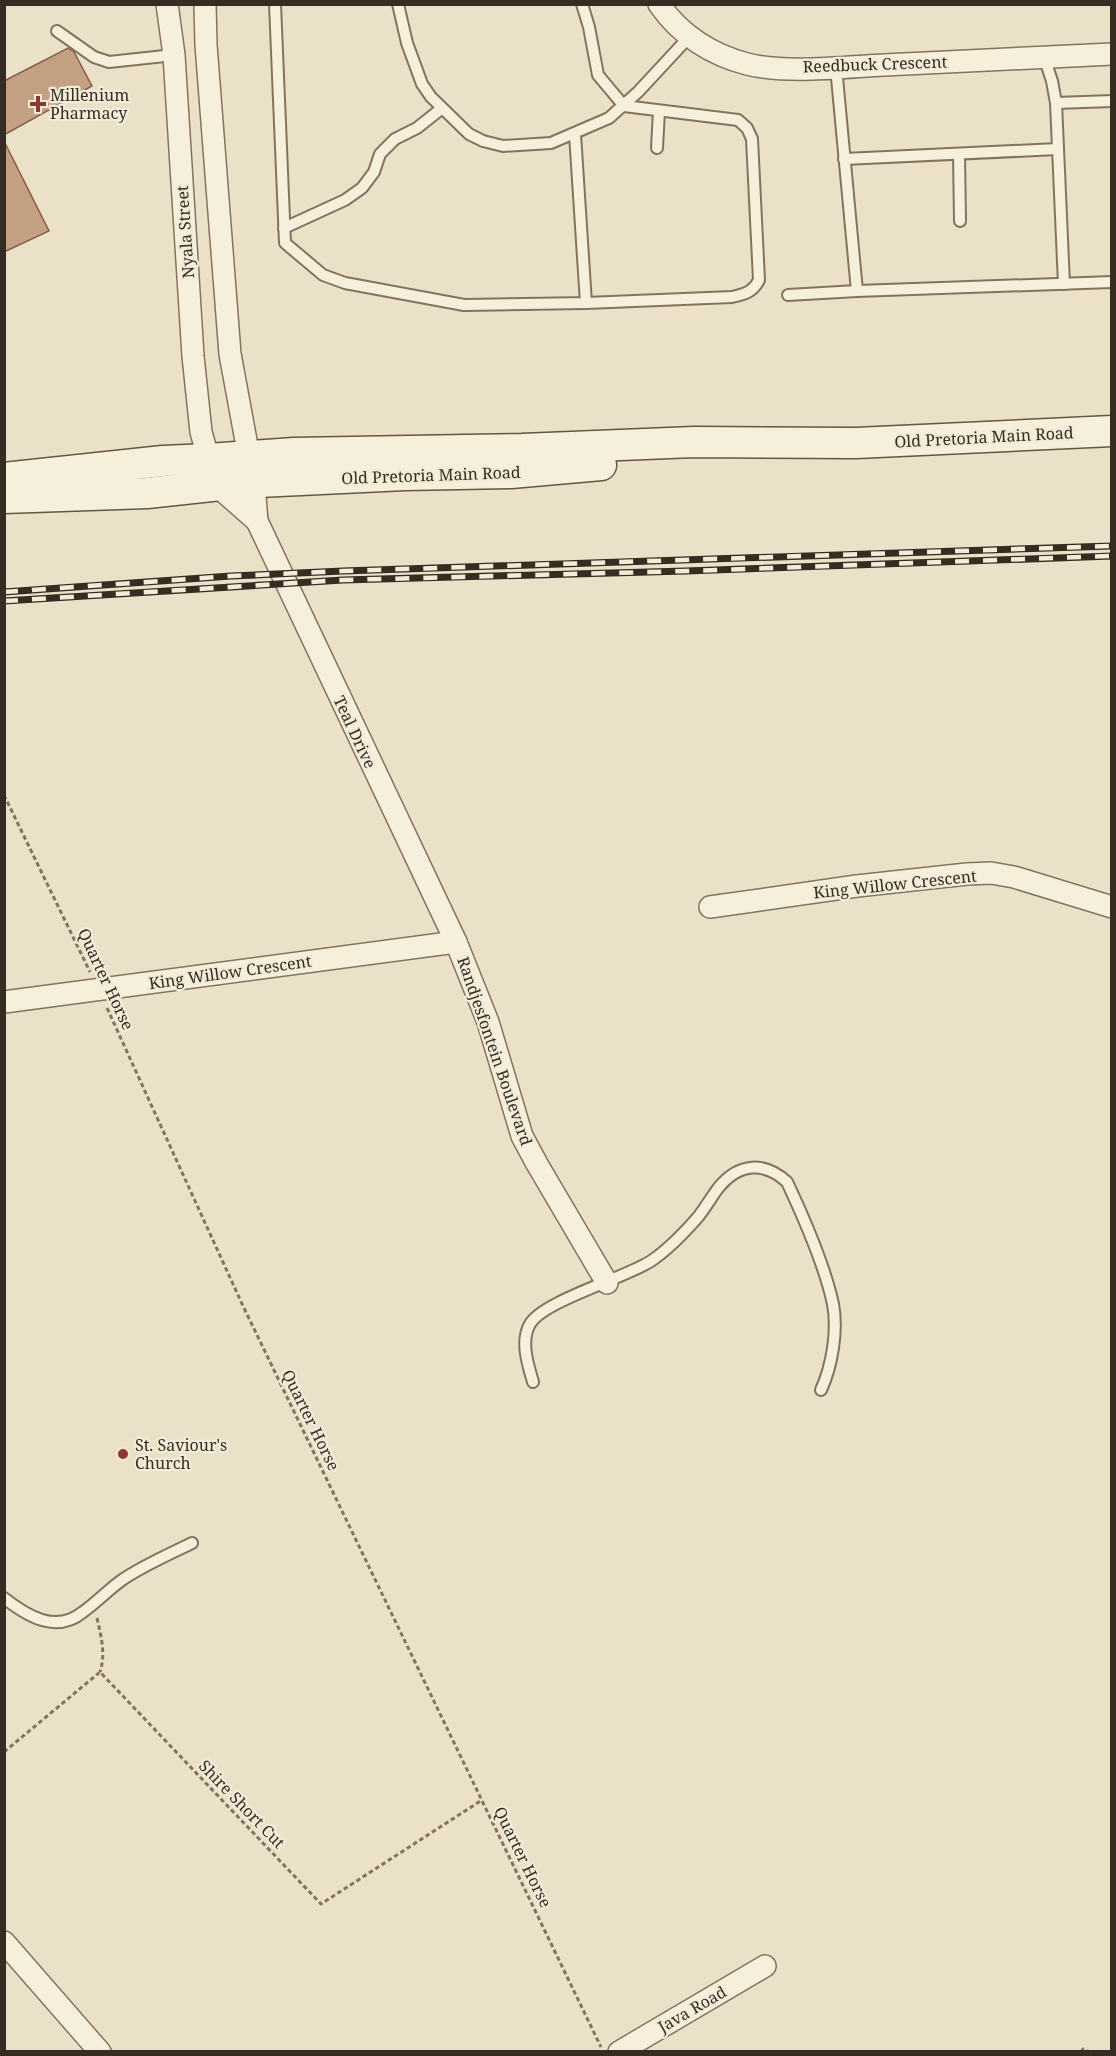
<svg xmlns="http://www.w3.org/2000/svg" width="1116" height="2056" viewBox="0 0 1116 2056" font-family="'Noto Serif',serif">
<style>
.building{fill:#c4a082;stroke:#816047;stroke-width:1.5}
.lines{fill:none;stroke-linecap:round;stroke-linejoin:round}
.lane-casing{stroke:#84745f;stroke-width:14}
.street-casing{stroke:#84745f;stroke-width:24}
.secondary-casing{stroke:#665642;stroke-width:33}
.path{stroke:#84745f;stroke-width:3;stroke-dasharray:4.5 3;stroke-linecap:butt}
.lane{stroke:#f6efdb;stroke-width:10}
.street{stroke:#f6efdb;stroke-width:21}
.secondary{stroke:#f6efdb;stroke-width:30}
.rail-casing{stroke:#362c21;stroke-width:7}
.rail{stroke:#f2ebd7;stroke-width:4.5;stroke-dasharray:14;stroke-linecap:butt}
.poi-dot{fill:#8d3835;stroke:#f2ebd7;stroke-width:2}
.labels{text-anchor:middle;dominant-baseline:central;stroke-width:4.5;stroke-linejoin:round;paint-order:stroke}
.street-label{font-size:16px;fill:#362c21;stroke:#f2ebd7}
.poi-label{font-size:16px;fill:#362c21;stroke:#f2ebd7;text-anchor:start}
</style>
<rect width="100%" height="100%" fill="#eae1c8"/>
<g class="building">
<polygon points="68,48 74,52 92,86 4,135 4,81"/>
<polygon points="4,141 49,231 4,252"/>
</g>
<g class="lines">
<defs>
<g id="lane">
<path d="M275,4L285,243L323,275L345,283L464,305L586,303L732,297C745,294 753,292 759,280L752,139L747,128L738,120L624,106L598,75L589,27L582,4"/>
<polyline points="398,4 407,43 422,84 431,97 469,134 483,141 503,146 551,143 609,118 638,92 689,37"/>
<polyline points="57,31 94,57 109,62 174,55"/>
<polyline points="1044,57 1052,81 1056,103 1064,284"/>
<polyline points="1056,103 1112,101"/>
<polyline points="575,134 586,303"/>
<polyline points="657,148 659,111"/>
<polyline points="959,154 960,221"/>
<polyline points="844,159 1058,149"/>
<polyline points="284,228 345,200 362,188 374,172 380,154 395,139 417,128 441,109"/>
<polyline points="857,291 1112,282"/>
<polyline points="788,295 857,291 836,67"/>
<path d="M533,1382C528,1365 520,1341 530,1324C543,1301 625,1278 651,1261C669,1249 684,1233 698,1217C706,1207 712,1196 719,1187C739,1163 764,1161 787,1182C803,1216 825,1267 833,1304C838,1331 832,1366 821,1390"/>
<path d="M4,1598C27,1616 56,1634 83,1612C97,1602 108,1590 122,1580C144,1565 168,1555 192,1543"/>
</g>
<g id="street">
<polyline points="167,4 174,55 193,356 201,432 216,485 257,521"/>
<polyline points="205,4 206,45 230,354 254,484 257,521 456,942 488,1022 522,1136 537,1164 607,1283"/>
<path d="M659,4C680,35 712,55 747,64C785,74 844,67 884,65C960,61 1036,58 1112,54"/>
<polyline points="710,907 857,886 967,874 991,873 1014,877 1112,907"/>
<polyline points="4,1002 456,942"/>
<polyline points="4,1942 100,2052"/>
<polyline points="619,2052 765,1966"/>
</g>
<g id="secondary">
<polyline points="4,478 163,461 208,459 294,453 522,449 694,442 856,443 1112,431"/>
<polyline points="4,498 147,493 239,483 405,475 511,473 601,465"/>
</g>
</defs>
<use href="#lane" class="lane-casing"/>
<use href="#street" class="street-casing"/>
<use href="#secondary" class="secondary-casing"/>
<g class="path">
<polyline points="4,795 90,972"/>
<polyline points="107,1008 243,1306 601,2047"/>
<path d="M97,1618C101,1637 106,1653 100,1672"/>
<polyline points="4,1752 100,1672 321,1904 482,1800"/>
<polyline points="1081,2052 1083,2049 1090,2052"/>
</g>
<use href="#lane" class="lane"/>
<use href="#street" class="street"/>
<use href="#secondary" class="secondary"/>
<defs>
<g id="rail">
<polyline points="4,592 231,576 343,571 1112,546"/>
<polyline points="4,601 343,580 686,571 1112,556"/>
</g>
</defs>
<use href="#rail" class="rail-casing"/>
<use href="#rail" class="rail"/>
</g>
<g class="poi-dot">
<path d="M35 95h6v6h6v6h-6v6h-6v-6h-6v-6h6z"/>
<circle cx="123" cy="1454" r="6"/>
</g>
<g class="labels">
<g class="street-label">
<text transform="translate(875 64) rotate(-2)">Reedbuck Crescent</text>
<text transform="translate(185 232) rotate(-94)">Nyala Street</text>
<text transform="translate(984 437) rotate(-3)">Old Pretoria Main Road</text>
<text transform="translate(431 475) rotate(-2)">Old Pretoria Main Road</text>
<text transform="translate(355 732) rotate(65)">Teal Drive</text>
<text transform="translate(895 884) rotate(-6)">King Willow Crescent</text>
<text transform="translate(230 972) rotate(-8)">King Willow Crescent</text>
<text transform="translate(106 979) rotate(65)">Quarter Horse</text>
<text transform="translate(495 1051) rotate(71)">Randjesfontein Boulevard</text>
<text transform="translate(311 1420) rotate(64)">Quarter Horse</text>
<text transform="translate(242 1804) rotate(46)">Shire Short Cut</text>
<text transform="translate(523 1857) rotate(64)">Quarter Horse</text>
<text transform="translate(692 2009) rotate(-30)">Java Road</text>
</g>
<g class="poi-label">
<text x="50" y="95">Millenium<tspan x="50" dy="18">Pharmacy</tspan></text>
<text x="135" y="1445">St. Saviour's<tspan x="135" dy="18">Church</tspan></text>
</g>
</g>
<rect width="1116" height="2056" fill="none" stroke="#362c21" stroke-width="12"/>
</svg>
